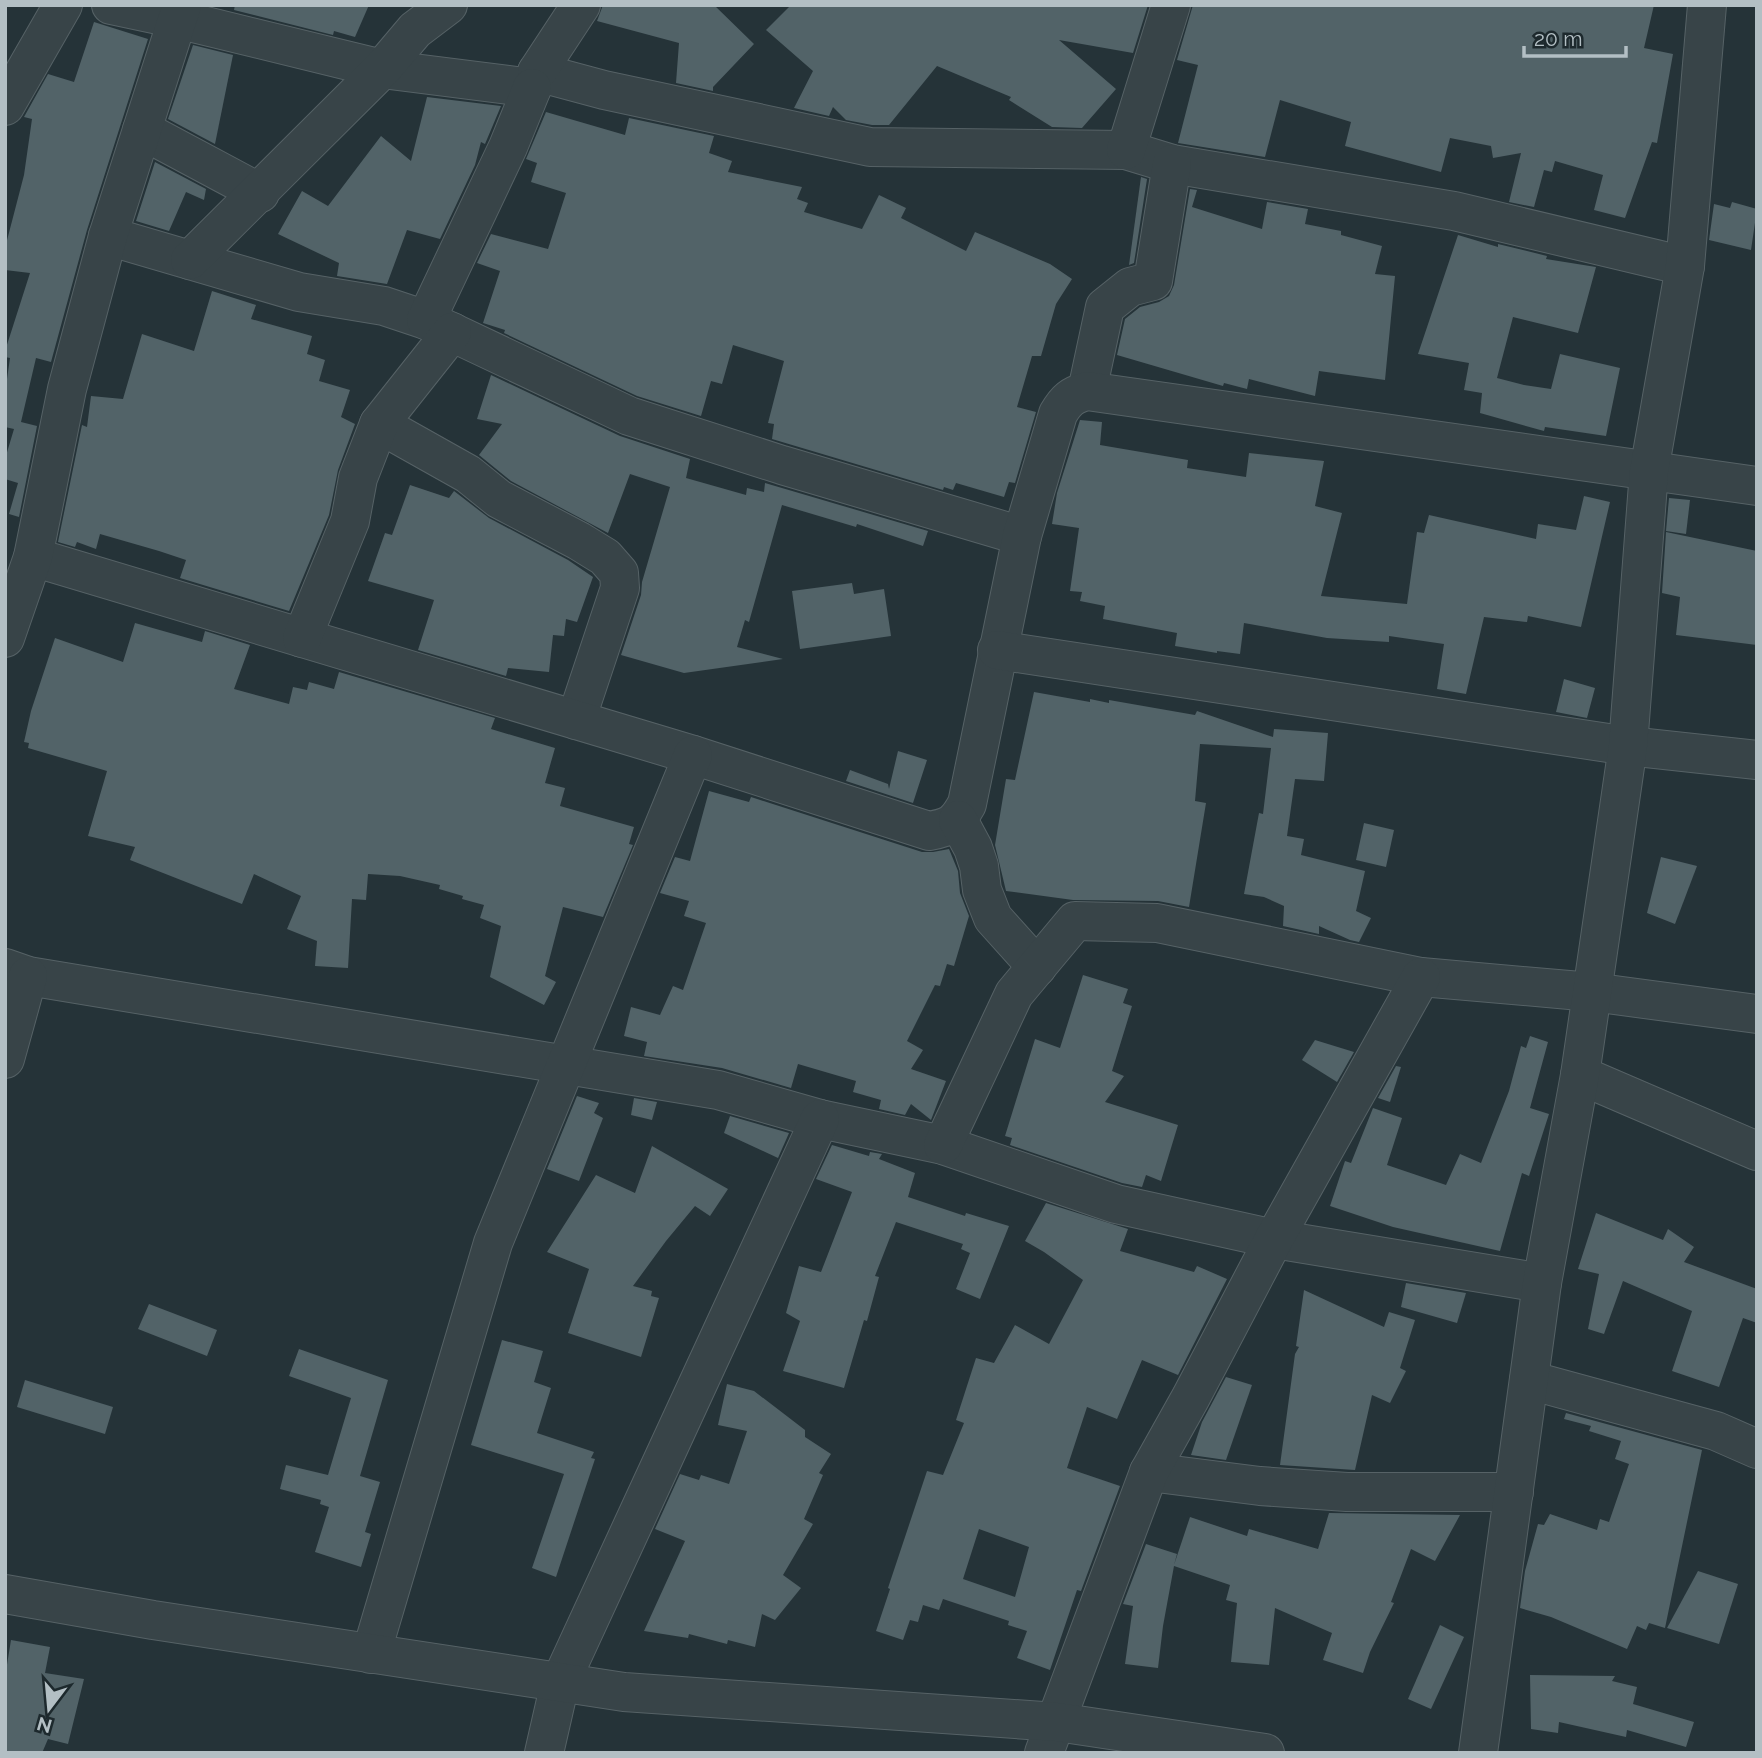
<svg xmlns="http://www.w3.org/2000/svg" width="1762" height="1758" viewBox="0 0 1762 1758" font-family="Raleway,sans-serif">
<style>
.building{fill:#526368;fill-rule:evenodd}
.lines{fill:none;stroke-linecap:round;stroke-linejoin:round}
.minor-casing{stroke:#566266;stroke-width:40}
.tertiary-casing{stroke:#566266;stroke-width:40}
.minor{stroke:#384448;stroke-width:38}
.tertiary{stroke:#384448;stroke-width:38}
</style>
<rect width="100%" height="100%" fill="#253338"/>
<g class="building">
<polygon points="235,5 369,5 355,37 334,31 333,35 234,10"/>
<polygon points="603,5 714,5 754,44 713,87 713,91 676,83 679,43 597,21"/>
<polygon points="791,5 1148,5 1133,53 1059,40 1116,89 1082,128 1052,127 1009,100 1011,97 937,66 889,125 872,125 846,120 833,107 829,116 794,108 813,71 766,30"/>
<polygon points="1193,5 1654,5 1644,48 1673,54 1657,143 1652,142 1625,218 1594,210 1603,175 1555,161 1552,172 1544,170 1534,207 1509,202 1521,153 1493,158 1491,146 1450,138 1441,172 1345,146 1351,122 1280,100 1265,157 1178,143 1198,65 1177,60"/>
<polygon points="94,22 148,39 87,230 51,362 36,358 21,422 37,426 19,517 9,514 18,483 5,479 5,459 14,429 5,427 5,393 10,358 5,357 5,351 30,273 5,270 5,248 24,175 32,119 24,117 48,74 74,82"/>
<polygon points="193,45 233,55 215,144 168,119"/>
<polygon points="427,97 501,106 485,144 481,142 475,165 440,239 407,230 387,284 337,276 339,263 278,234 302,191 328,206 381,136 411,161"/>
<polygon points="546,112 625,135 629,118 714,136 709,153 732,161 728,172 802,187 797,199 808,203 804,212 862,229 879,195 906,208 901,218 966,251 975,232 1050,264 1072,279 1056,304 1041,356 1032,356 1017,407 1036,412 1015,483 1009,482 1004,497 956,483 953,490 944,487 943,490 772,439 774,424 768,423 784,361 733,345 722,384 711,381 701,416 637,396 504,333 505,330 483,323 500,271 477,263 491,234 548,249 566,193 531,182 537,163 526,159"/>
<polygon points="155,162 206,189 204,200 186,192 169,231 136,221"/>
<polygon points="1141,177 1147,179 1134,263 1129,265"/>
<polygon points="1190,189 1197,190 1192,207 1262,229 1267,202 1308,209 1305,224 1341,231 1341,235 1382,246 1375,274 1395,276 1385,380 1319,371 1315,396 1249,379 1247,389 1224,383 1223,386 1117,355 1125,319 1140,307 1159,302 1169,296 1174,285"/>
<polygon points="1732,202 1757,209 1751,250 1709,240 1714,204 1730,208"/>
<polygon points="1458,235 1498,247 1498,244 1547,256 1546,259 1596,267 1578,333 1513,317 1497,378 1524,385 1551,389 1560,354 1620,368 1606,436 1545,427 1544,431 1480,413 1482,393 1464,390 1469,363 1418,354"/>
<polygon points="212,291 256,305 251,319 312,336 307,354 325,360 319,381 350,390 341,417 355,424 338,470 329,515 289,611 180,578 186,560 159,551 100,534 96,549 77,542 75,547 58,542 82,425 87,427 91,396 123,399 142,334 194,351"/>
<polygon points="491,375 620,436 690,459 686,478 746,495 747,488 764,492 765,483 928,531 923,546 857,524 856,527 782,505 749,622 745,620 737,647 783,659 684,673 621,655 641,595 642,582 670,487 630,474 608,533 511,481 479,455 502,424 477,419"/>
<polygon points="1080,420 1102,422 1100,445 1188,460 1187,468 1246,477 1249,453 1324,461 1315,506 1342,513 1321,596 1407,604 1417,532 1424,533 1429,515 1536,539 1538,524 1576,530 1584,496 1610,502 1581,627 1528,616 1527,622 1484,617 1466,694 1437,689 1444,644 1389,636 1389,642 1327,638 1244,623 1240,654 1217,651 1217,653 1175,646 1177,633 1103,619 1105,606 1080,601 1082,592 1070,591 1079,528 1052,524 1057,493"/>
<polygon points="410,485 449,498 454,491 489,518 568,560 593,577 577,622 566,619 564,636 553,635 549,672 508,668 506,676 418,650 434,600 368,581 385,533 392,535"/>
<polygon points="1669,498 1690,500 1686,534 1666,531"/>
<polygon points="1666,532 1757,551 1757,645 1676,635 1680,597 1662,593"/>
<polygon points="852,583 854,594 884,589 891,636 800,649 792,591"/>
<polygon points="135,623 202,642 205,631 250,645 234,689 289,704 293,687 307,690 309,682 334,689 339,672 495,718 491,729 555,748 545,783 565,788 560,806 634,827 629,844 633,845 603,917 563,907 545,976 556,982 544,1005 490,977 501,926 480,918 484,905 462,899 463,896 439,889 440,885 400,876 368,874 366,900 352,899 348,968 315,966 317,941 287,929 301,896 254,874 242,904 130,860 135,847 88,836 107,771 28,748 29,743 24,742 31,711 55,638 123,662"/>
<polygon points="1564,679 1595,688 1587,718 1556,712"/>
<polygon points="1034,692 1090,702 1090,699 1109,703 1109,700 1195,715 1197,711 1273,737 1274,729 1328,733 1324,781 1295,779 1287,836 1304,839 1301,855 1365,871 1356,911 1371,918 1359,942 1350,940 1319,926 1319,934 1283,926 1284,906 1264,897 1244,894 1259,813 1263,814 1271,748 1200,744 1195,801 1206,803 1189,907 1158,901 1073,900 1006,891 995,845 1006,779 1015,780"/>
<polygon points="898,751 927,760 913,803 846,781 850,770 888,784 889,789"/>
<polygon points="709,791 749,802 751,797 922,852 933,852 949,849 958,871 960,893 969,916 954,966 947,964 940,986 935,985 907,1041 923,1050 911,1069 946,1081 931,1120 911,1104 905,1115 879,1109 881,1100 853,1092 856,1081 798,1064 791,1088 722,1068 644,1056 647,1042 624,1036 631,1007 660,1015 673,986 683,990 706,923 684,916 689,901 660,893 675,857 690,861"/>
<polygon points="1364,823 1394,830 1386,867 1356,860"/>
<polygon points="1661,857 1697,866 1675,924 1647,913"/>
<polygon points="1083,975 1128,989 1123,1003 1132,1006 1112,1071 1124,1076 1105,1102 1178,1125 1161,1181 1146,1175 1142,1187 1122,1183 1010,1145 1012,1138 1005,1136 1035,1039 1060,1048"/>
<polygon points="1530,1036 1548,1042 1530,1108 1549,1114 1529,1176 1522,1173 1500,1251 1393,1227 1330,1206 1345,1161 1351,1163 1373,1108 1402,1118 1387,1165 1446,1185 1460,1154 1481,1163 1509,1091 1521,1046 1526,1048"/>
<polygon points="1315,1040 1354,1052 1337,1082 1302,1060"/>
<polygon points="1396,1066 1401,1067 1390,1102 1378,1098"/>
<polygon points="577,1096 599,1103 594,1113 603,1118 579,1181 547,1169"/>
<polygon points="634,1098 657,1102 652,1120 631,1115"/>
<polygon points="730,1116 789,1133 778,1158 724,1133"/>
<polygon points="832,1145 869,1156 870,1152 882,1154 879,1159 915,1173 908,1197 965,1216 966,1213 1009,1226 980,1299 956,1289 970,1253 961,1249 963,1244 896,1222 875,1276 879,1277 867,1321 864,1320 844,1388 783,1371 800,1321 786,1313 799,1266 821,1272 852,1192 816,1179"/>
<polygon points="652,1146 728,1189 710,1216 695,1206 666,1241 633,1286 652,1291 651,1296 659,1298 641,1357 568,1333 589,1269 547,1252 596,1175 635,1193"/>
<path d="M1046,1203L1128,1229L1120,1251L1194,1272L1197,1266L1227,1279L1178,1375L1142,1360L1117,1419L1087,1407L1067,1468L1120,1486L1081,1591L1077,1590L1050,1670L1017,1658L1027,1631L1008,1625L1009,1621L943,1599L939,1610L923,1605L918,1622L910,1620L903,1640L876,1631L890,1589L888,1588L927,1471L943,1475L964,1423L956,1420L976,1358L994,1363L1015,1325L1049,1344L1083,1280L1044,1252L1025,1241ZM979,1529L1029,1547L1015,1597L963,1579Z"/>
<polygon points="1596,1213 1663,1240 1668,1229 1694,1247 1684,1262 1757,1289 1757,1323 1743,1318 1719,1387 1672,1371 1692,1311 1623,1281 1604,1334 1588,1329 1599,1274 1578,1269"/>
<polygon points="1406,1283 1466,1293 1457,1323 1401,1307"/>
<polygon points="1304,1290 1384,1327 1389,1312 1415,1320 1400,1368 1406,1371 1390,1403 1372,1395 1355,1470 1280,1465 1295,1354 1299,1347 1296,1346"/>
<polygon points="149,1304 217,1330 207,1356 138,1329"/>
<polygon points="502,1340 543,1351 534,1382 551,1388 537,1433 594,1452 591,1458 595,1459 556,1577 532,1568 564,1474 471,1445"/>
<polygon points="299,1349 388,1380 360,1476 380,1482 365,1532 371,1534 361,1567 315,1552 329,1507 320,1504 321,1500 280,1489 286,1465 328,1475 351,1398 289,1376"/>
<polygon points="1226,1377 1252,1385 1226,1460 1191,1455 1202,1422"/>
<polygon points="25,1380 113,1407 105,1434 17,1407"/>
<polygon points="727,1384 754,1391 805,1430 805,1437 831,1454 819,1473 823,1475 804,1519 813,1524 783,1575 801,1588 775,1620 762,1614 755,1647 728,1640 727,1644 689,1634 688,1638 644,1631 685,1541 655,1529 680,1474 699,1480 701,1475 729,1484 747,1431 718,1425"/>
<polygon points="1566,1413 1702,1450 1665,1628 1649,1623 1646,1630 1637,1626 1627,1649 1551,1617 1520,1608 1525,1571 1538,1524 1544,1525 1550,1514 1597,1530 1600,1519 1609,1522 1629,1464 1615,1459 1621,1441 1589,1431 1591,1426 1564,1419"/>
<polygon points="1329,1513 1460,1515 1435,1561 1411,1549 1391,1602 1394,1603 1370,1652 1363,1673 1323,1660 1332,1633 1275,1608 1269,1665 1231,1662 1237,1603 1226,1600 1230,1585 1174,1566 1163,1626 1158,1668 1125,1664 1133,1606 1123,1604 1146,1544 1177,1554 1174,1565 1190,1517 1247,1536 1249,1529 1318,1549"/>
<polygon points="1698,1571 1738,1584 1719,1644 1667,1628"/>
<polygon points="1440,1625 1464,1637 1431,1709 1408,1699"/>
<polygon points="11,1640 50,1647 45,1673 84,1679 68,1744 48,1739 42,1753 5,1753 5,1677"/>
<polygon points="1530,1675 1615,1676 1612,1681 1637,1687 1633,1704 1694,1722 1686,1747 1627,1730 1626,1737 1559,1722 1558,1733 1531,1729"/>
</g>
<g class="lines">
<defs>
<g id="minor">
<polyline points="111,5 177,19 382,69 532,88 537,72 604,90 870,147 1126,150 1172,164 1454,211 1685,266"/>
<polyline points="537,72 581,5"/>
<polyline points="5,106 63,5"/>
<polyline points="142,130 260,193"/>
<polyline points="1126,150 1171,5"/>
<polyline points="108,236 299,292 384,306 426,320 629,416 782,465 1022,536"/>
<polyline points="190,260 382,69 415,30 448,5"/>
<polyline points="426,320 508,147 532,88"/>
<polyline points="1087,391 1105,307 1130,287 1153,281 1172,164"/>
<polyline points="379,424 468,474 499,499 579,541 605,557 619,573 620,588 576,720"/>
<path d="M33,557L693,755L929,831C951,827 956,824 967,804L1022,536L1058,414C1066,400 1072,395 1087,391L1757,486"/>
<polyline points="5,638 33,557 67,389 108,236 182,5"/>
<polyline points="302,638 350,521 358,478 379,424 452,332"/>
<polyline points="997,650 1628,746 1757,760"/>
<polyline points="958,820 973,848 979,866 982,890 993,918 1037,967"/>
<polyline points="5,968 28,976 718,1090 820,1119 943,1145 1116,1204 1274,1239 1542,1283"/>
<polyline points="5,1059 28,976"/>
<polyline points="1580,1075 1757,1151"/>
<polyline points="943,1145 1014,994 1075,921 1157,923 1421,977 1592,992 1757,1014"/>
<polyline points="1529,1380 1716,1431 1757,1449"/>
<polyline points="1149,1472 1260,1486 1347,1492 1514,1492"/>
<polyline points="371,1654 493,1243 693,755"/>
<polyline points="544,1753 560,1683 820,1119"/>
<polyline points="1044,1753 1149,1472 1191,1397 1274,1239 1421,977"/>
<polyline points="1478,1753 1542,1283 1580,1075 1628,746 1649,471 1685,266 1707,5"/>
</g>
<polyline id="tertiary" points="5,1594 153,1620 624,1692 1057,1722 1265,1753"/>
</defs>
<use href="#minor" class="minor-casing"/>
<use href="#tertiary" class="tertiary-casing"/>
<use href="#minor" class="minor"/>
<use href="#tertiary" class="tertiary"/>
</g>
<rect width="1762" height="1758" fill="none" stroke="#b3bfc4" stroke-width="14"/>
<g transform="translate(49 1709) rotate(196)" stroke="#1d292d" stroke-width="5" paint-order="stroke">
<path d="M0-5L12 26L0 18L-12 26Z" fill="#b3bfc4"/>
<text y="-10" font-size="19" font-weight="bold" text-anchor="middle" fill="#b3bfc4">N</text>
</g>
<path d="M1524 46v10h102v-10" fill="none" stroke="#b3bfc4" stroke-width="3.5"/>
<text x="1534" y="46" font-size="21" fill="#b3bfc4" stroke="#1d292d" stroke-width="5" paint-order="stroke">20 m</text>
</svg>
